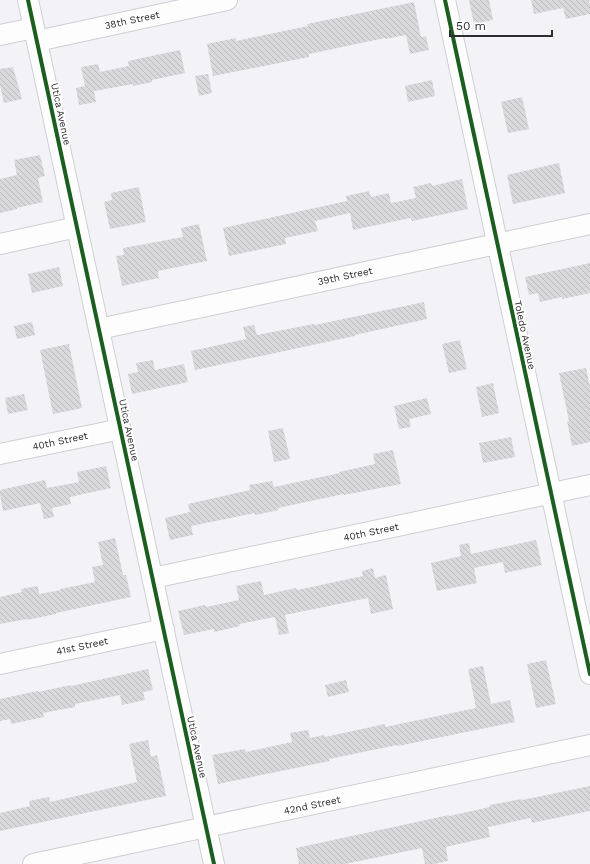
<svg xmlns="http://www.w3.org/2000/svg" width="590" height="864" font-family="'Work Sans',sans-serif">
<style>
.building{fill:url(#building-back-hatch)}
.lines{fill:none;stroke-linecap:round;stroke-linejoin:round}
.minor-casing{stroke:#cfcfd3;stroke-width:22}
.minor{stroke:#fdfdfe;stroke-width:20}
.cycleway-casing{stroke:#fff;stroke-width:6}
.cycleway{stroke:#1b5e20;stroke-width:4}
.labels{text-anchor:middle;dominant-baseline:central;stroke-width:4;stroke-linejoin:round;paint-order:stroke}
.street-label{font-size:10px;fill:#2d2d30;stroke:#fff}
</style>
<defs>
<pattern id="building-back-hatch" width="6" height="6" patternUnits="userSpaceOnUse"><rect width="6" height="6" fill="#d9d9dc"/><path d="M-1 5l2 2M0 0l6 6M5-1l2 2" fill="none" stroke="#bbbbbd"/></pattern>
</defs>
<rect width="100%" height="100%" fill="#f3f3f7"/>
<path class="building" d="M 469,0 L 489,0 L 493,20 L 474,24 Z
M 531,0 L 589,0 L 590,6 L 590,14 L 566,19 L 563,8 L 534,14 Z
M 414,2 L 421,37 L 426,36 L 429,50 L 410,54 L 406,35 L 385,39 L 385,38 L 309,54 L 309,57 L 213,76 L 207,44 L 236,38 L 236,41 L 308,26 L 307,24 Z
M 180,50 L 185,73 L 152,80 L 152,82 L 133,86 L 133,84 L 94,91 L 96,102 L 79,105 L 76,88 L 85,86 L 81,67 L 98,64 L 100,72 L 129,66 L 128,61 Z
M 13,67 L 22,99 L 4,103 L 0,85 L 0,69 Z
M 208,74 L 212,93 L 199,96 L 195,76 Z
M 432,80 L 435,96 L 408,102 L 405,86 Z
M 522,97 L 529,129 L 508,133 L 501,102 Z
M 40,155 L 45,176 L 38,178 L 43,202 L 17,208 L 17,209 L 0,213 L 0,179 L 17,175 L 14,160 Z
M 559,163 L 565,193 L 513,204 L 507,175 Z
M 462,179 L 468,209 L 412,221 L 411,218 L 353,230 L 350,213 L 315,221 L 318,231 L 285,238 L 286,244 L 229,256 L 223,228 L 347,201 L 346,196 L 369,191 L 371,197 L 389,193 L 391,203 L 416,198 L 413,187 L 431,183 L 432,186 Z
M 139,187 L 146,222 L 110,229 L 104,202 L 112,200 L 111,193 Z
M 199,224 L 207,261 L 158,271 L 159,278 L 122,286 L 116,256 L 124,255 L 123,248 L 183,237 L 181,228 Z
M 590,263 L 590,293 L 562,299 L 562,297 L 540,302 L 538,293 L 529,295 L 525,277 Z
M 59,267 L 63,286 L 32,293 L 28,274 Z
M 424,302 L 427,319 L 355,335 L 355,336 L 195,370 L 191,351 L 246,339 L 243,327 L 254,325 L 257,335 L 314,324 L 315,325 Z
M 32,322 L 35,335 L 17,339 L 14,326 Z
M 460,340 L 467,369 L 449,373 L 442,344 Z
M 69,344 L 82,408 L 53,414 L 40,350 Z
M 153,360 L 155,370 L 184,364 L 188,382 L 132,394 L 128,374 L 138,372 L 136,363 Z
M 586,368 L 590,386 L 590,442 L 572,446 L 567,421 L 569,421 L 559,373 Z
M 493,383 L 499,413 L 482,417 L 476,387 Z
M 24,394 L 28,410 L 8,414 L 5,398 Z
M 427,398 L 431,414 L 409,419 L 411,427 L 399,429 L 394,406 Z
M 283,428 L 290,459 L 274,462 L 268,431 Z
M 511,437 L 515,457 L 483,463 L 479,443 Z
M 393,450 L 401,484 L 344,495 L 344,494 L 278,508 L 279,510 L 255,515 L 255,513 L 191,526 L 193,535 L 170,540 L 165,518 L 190,512 L 188,504 L 250,490 L 249,485 L 272,481 L 274,487 L 340,473 L 339,472 L 375,464 L 373,454 Z
M 106,466 L 111,488 L 70,497 L 71,504 L 52,508 L 54,517 L 44,519 L 40,503 L 3,511 L 0,495 L 0,490 L 45,480 L 47,488 L 79,482 L 77,472 Z
M 115,538 L 123,575 L 126,575 L 131,597 L 56,613 L 56,614 L 27,620 L 27,619 L 0,624 L 0,597 L 22,592 L 21,589 L 38,586 L 39,594 L 61,590 L 60,589 L 95,582 L 92,567 L 103,565 L 98,542 Z
M 536,540 L 542,565 L 505,573 L 503,562 L 474,568 L 477,583 L 437,591 L 431,563 L 461,556 L 459,545 L 469,543 L 471,554 Z
M 373,568 L 375,578 L 386,575 L 393,609 L 371,614 L 368,598 L 285,615 L 289,633 L 279,635 L 275,617 L 239,624 L 240,626 L 214,632 L 214,629 L 184,635 L 178,611 L 205,605 L 206,607 L 239,600 L 236,586 L 261,581 L 264,595 L 296,588 L 297,590 L 363,576 L 362,571 Z
M 546,660 L 556,704 L 536,708 L 527,664 Z
M 483,666 L 491,704 L 510,700 L 515,722 L 398,746 L 397,745 L 329,759 L 330,761 L 218,784 L 212,755 L 245,749 L 246,752 L 292,742 L 290,733 L 308,730 L 310,738 L 324,735 L 325,737 L 385,724 L 385,727 L 476,708 L 468,669 Z
M 148,669 L 153,690 L 143,692 L 145,700 L 122,705 L 120,695 L 75,704 L 75,707 L 43,713 L 44,717 L 11,724 L 10,719 L 0,721 L 0,699 L 38,691 L 38,692 L 71,685 L 71,686 Z
M 346,680 L 349,692 L 328,697 L 325,685 Z
M 148,740 L 151,757 L 157,755 L 166,796 L 0,831 L 0,813 L 30,806 L 29,801 L 49,797 L 50,802 L 137,782 L 129,744 Z
M 590,786 L 590,811 L 532,823 L 531,818 L 488,827 L 490,837 L 446,847 L 448,861 L 434,864 L 425,864 L 422,848 L 345,864 L 299,864 L 296,848 L 449,815 L 449,816 L 490,807 L 490,805 L 521,799 L 522,800 Z"/>
<g class="lines">
<defs>
<path id="minor" d="M 28,0 L 214,864
M 445,0 L 590,674
M 0,35 L 34,28
M 37,41 L 227,0
M 0,244 L 77,227
M 99,329 L 590,224
M 0,454 L 121,429
M 153,578 L 590,485
M 0,664 L 164,629
M 33,864 L 590,745"/>
</defs>
<use href="#minor" class="minor-casing"/>
<use href="#minor" class="minor"/>
<defs>
<path id="cycleway" d="M 28,0 L 214,864
M 445,0 L 590,674"/>
</defs>
<use href="#cycleway" class="cycleway-casing"/>
<use href="#cycleway" class="cycleway"/>
</g>
<g class="labels">
<g class="street-label">
<text transform="translate(132 20) rotate(-12)">38th Street</text>
<text transform="translate(61 114) rotate(78)">Utica Avenue</text>
<text transform="translate(345 276) rotate(-12)">39th Street</text>
<text transform="translate(525 335) rotate(78)">Toledo Avenue</text>
<text transform="translate(129 430) rotate(78)">Utica Avenue</text>
<text transform="translate(60 441) rotate(-12)">40th Street</text>
<text transform="translate(371 532) rotate(-12)">40th Street</text>
<text transform="translate(82 646) rotate(-12)">41st Street</text>
<text transform="translate(197 747) rotate(78)">Utica Avenue</text>
<text transform="translate(312 805) rotate(-12)">42nd Street</text>
</g>
</g>
<path d="M450 30v6h102v-6" fill="none" stroke="#2d2d30" stroke-width="2"/>
<text x="456" y="30" font-size="12" fill="#2d2d30" stroke="#ffffff" stroke-width="3" paint-order="stroke">50 m</text>
</svg>
